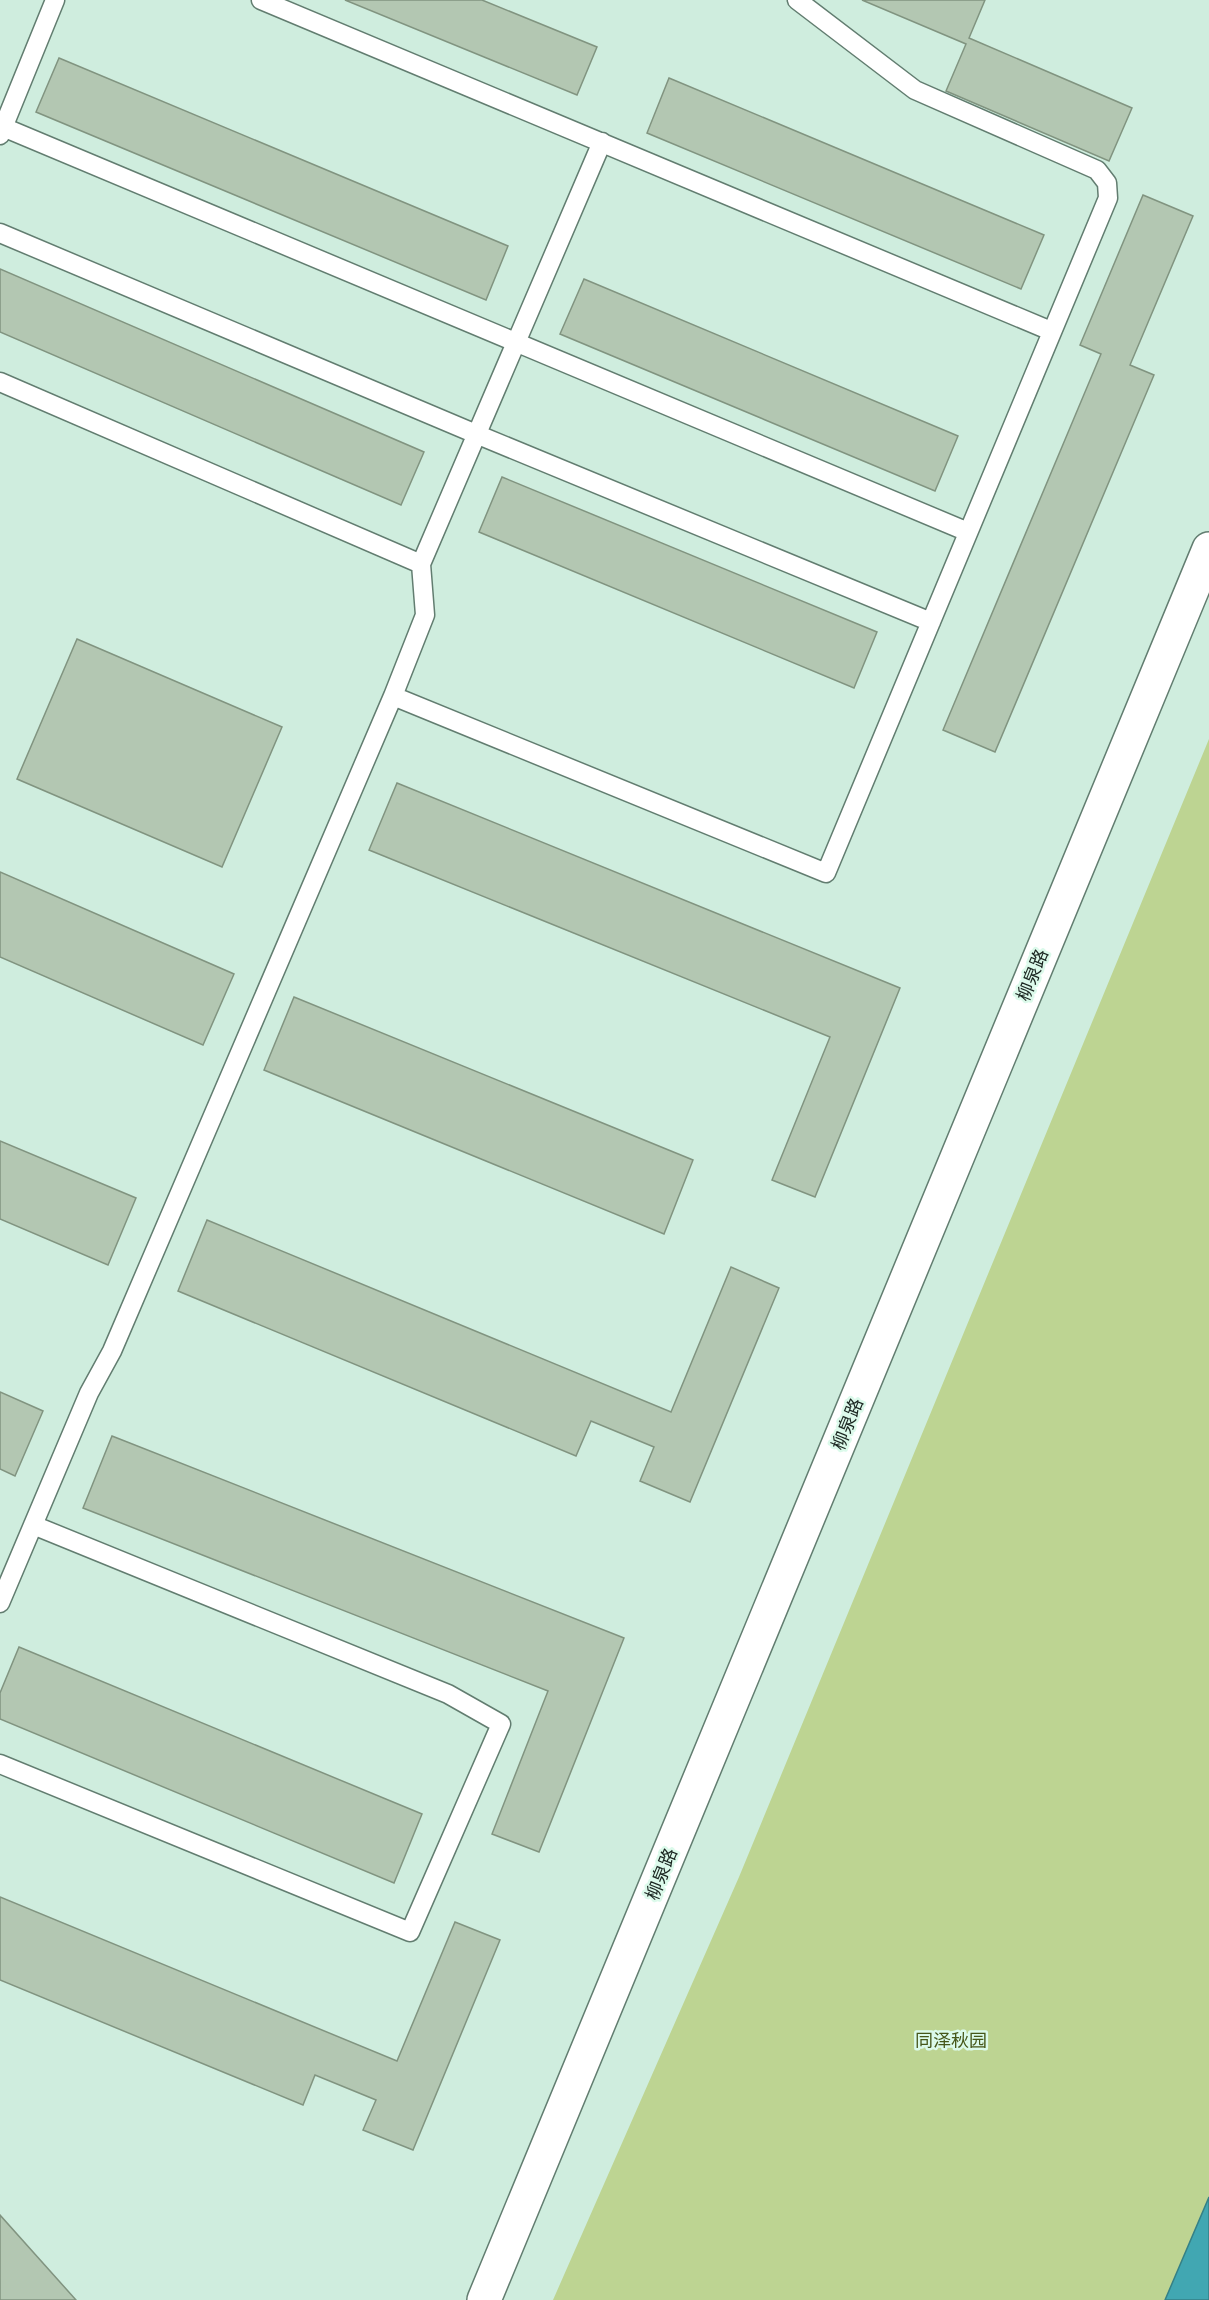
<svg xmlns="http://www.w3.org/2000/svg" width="1209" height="2300" font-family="'Titillium Web','Noto Sans SC',sans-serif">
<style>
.green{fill:#bdd492}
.water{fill:#41a7b2;stroke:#358086;stroke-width:1.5}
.building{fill:#b3c7b2;stroke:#819480;stroke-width:1.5}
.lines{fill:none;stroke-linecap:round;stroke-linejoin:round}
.lane-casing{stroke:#627d70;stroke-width:21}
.secondary-casing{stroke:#627d70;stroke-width:36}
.lane{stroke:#fff;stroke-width:18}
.secondary{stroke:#fff;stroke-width:33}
.labels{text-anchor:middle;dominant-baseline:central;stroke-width:5;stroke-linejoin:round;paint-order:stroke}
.street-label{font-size:18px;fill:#1a2520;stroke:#dcfaeb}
.park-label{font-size:18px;fill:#46571a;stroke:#dcfaeb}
</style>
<rect width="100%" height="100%" fill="#cfedde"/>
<path class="green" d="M 1209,739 L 1209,2300 L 553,2300 L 739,1877 Z"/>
<path class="water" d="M 1209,2197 L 1209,2300 L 1165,2300 Z"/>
<path class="building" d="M 345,0 L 482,0 L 597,47 L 577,95 Z
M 862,0 L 985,0 L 969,38 L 1132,108 L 1109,161 L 946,91 L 966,44 Z
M 59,58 L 508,246 L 486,300 L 36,112 Z
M 669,78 L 1044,235 L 1021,289 L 647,133 Z
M 1143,195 L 1193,216 L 1130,365 L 1154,375 L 995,752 L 943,730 L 1101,354 L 1080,345 Z
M 0,269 L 424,452 L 401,505 L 0,332 Z
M 584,279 L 958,436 L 935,491 L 560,334 Z
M 502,477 L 877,632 L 854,688 L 479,532 Z
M 77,639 L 282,727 L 222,867 L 17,779 Z
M 397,783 L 900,988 L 815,1197 L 772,1180 L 830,1037 L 369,850 Z
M 0,872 L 234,974 L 203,1045 L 0,957 Z
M 294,997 L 693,1160 L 664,1234 L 264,1070 Z
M 0,1141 L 136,1198 L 108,1265 L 0,1219 Z
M 207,1220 L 671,1412 L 731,1267 L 779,1288 L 690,1502 L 640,1481 L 654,1447 L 591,1421 L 576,1456 L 178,1291 Z
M 0,1392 L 43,1411 L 15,1476 L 0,1469 Z
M 112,1436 L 624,1638 L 539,1852 L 492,1834 L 548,1691 L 83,1508 Z
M 19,1647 L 422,1814 L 394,1883 L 0,1719 L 0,1693 Z
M 0,1897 L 397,2061 L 455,1922 L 500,1940 L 413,2150 L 363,2130 L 376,2100 L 315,2075 L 303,2105 L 0,1980 Z
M 0,2215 L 76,2300 L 0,2300 Z"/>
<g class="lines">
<defs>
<path id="lane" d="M 261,0 L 1051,331
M 3,127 L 968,532
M 0,135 L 55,0
M 0,233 L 476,434 L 931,622
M 0,382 L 421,564
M 393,696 L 826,873 L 1108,198 L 1107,183 L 1097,170 L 915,90 L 797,0
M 0,1603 L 89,1393 L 112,1351 L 393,696 L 425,615 L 421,564 L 602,142
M 0,1764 L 410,1932 L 501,1724 L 448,1694 L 33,1525"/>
<path id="secondary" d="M 484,2300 L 1209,549"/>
</defs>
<use href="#lane" class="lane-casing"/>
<use href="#secondary" class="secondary-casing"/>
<use href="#lane" class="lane"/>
<use href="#secondary" class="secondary"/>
</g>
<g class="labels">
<g class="street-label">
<text transform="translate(1032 975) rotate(-68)">柳泉路</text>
<text transform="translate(847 1424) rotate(-68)">柳泉路</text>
<text transform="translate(661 1874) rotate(-68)">柳泉路</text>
</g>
<g class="park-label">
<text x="951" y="2040">同泽秋园</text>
</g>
</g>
</svg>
